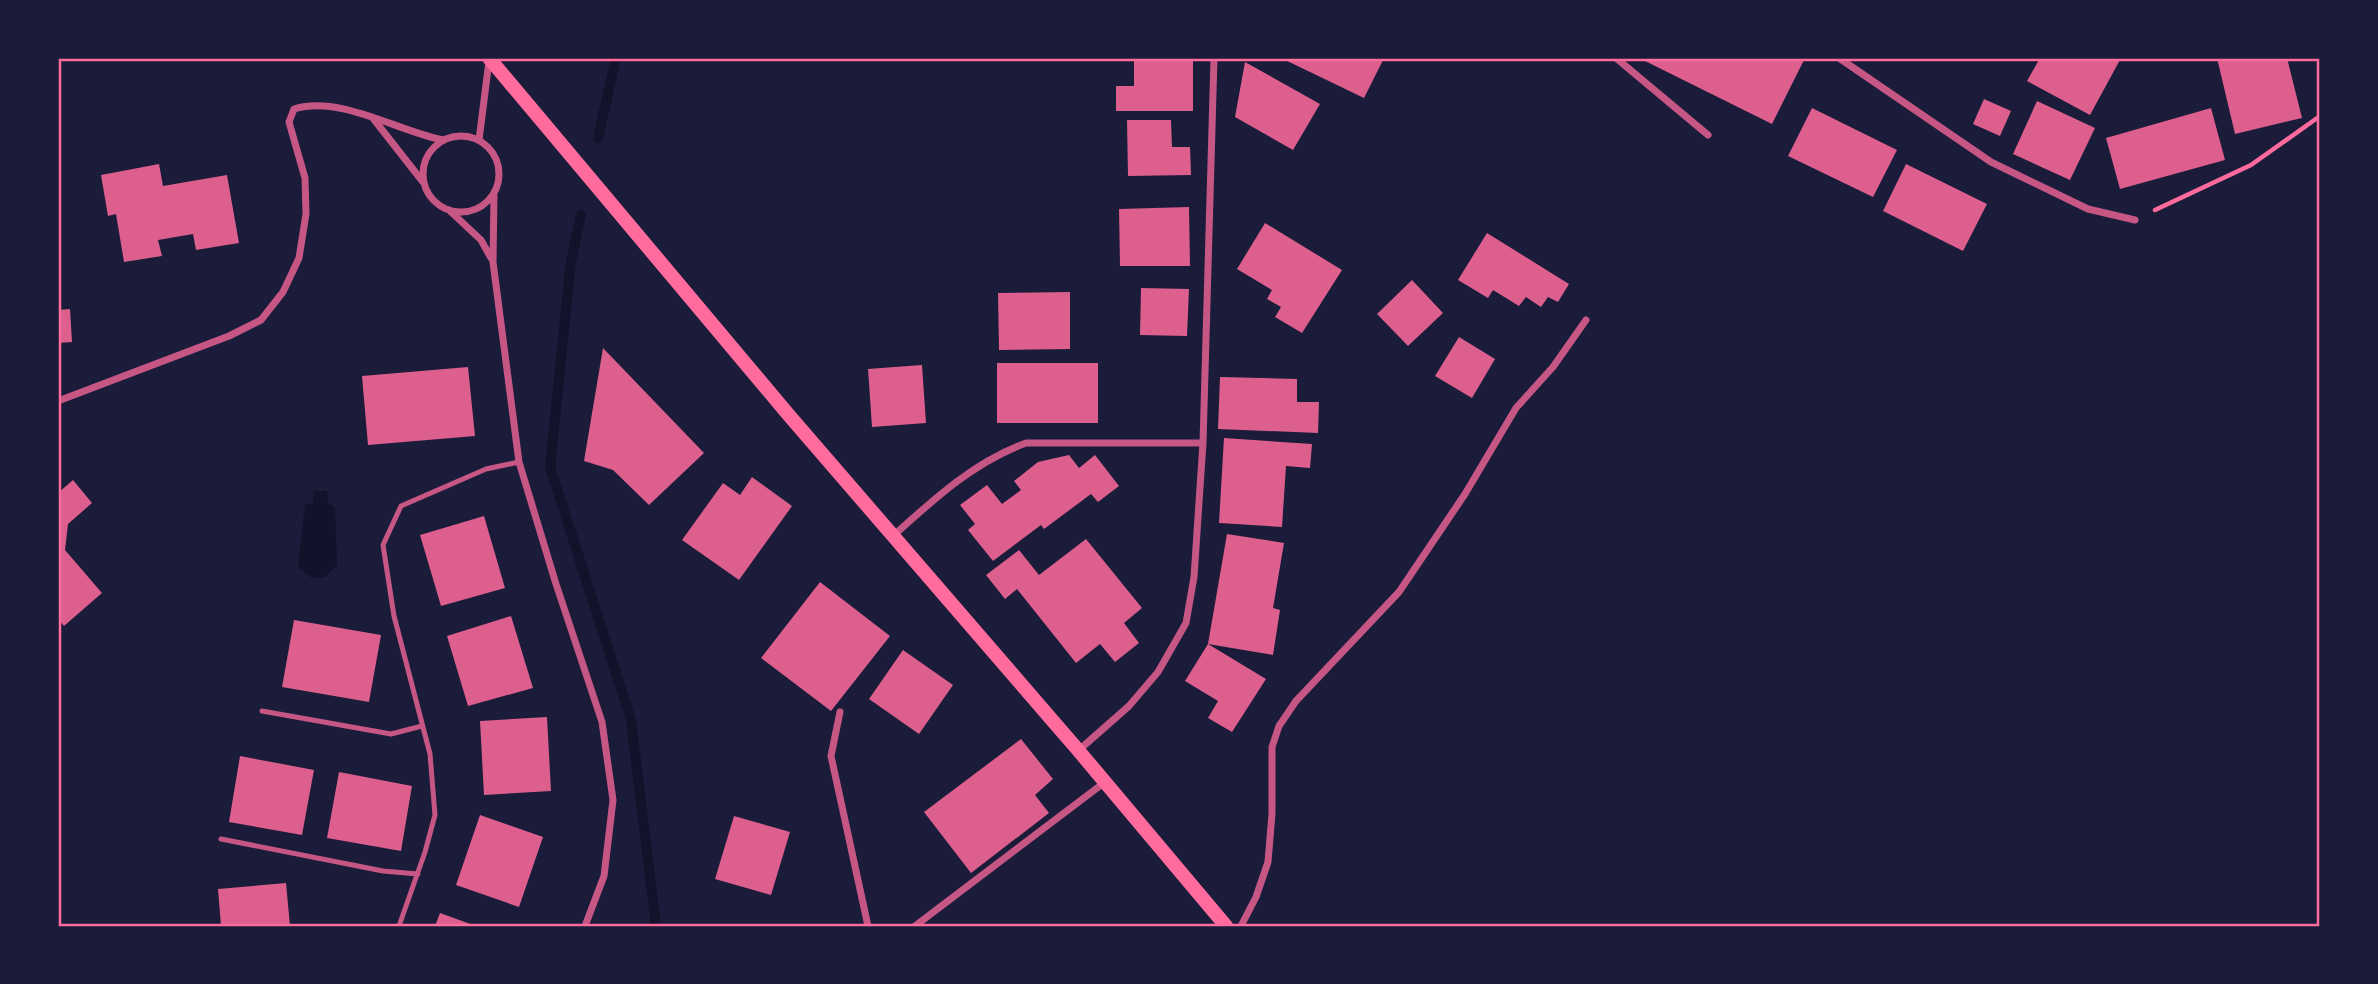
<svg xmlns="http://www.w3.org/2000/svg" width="2378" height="984" font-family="'Asap Condensed',sans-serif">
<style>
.water{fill:#12122b}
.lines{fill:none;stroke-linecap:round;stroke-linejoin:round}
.stream{stroke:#12122b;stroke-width:10}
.building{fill:#dd5f8e}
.path{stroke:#ff6b9d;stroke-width:4.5}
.service{stroke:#c65784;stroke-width:5}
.minor{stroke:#c65784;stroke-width:7}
.secondary{stroke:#ff6b9d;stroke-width:14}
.neatline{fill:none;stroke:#ff6b9d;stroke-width:2.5}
</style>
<rect width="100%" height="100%" fill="#1b1b3a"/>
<path class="water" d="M 314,491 L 327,491 L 328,503 L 335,507 L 337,565 L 325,577 L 312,578 L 298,567 L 305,505 L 313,503 Z"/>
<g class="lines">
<path class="stream" d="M 598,138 L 616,58
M 581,215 L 571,261 L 550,467 L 631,720 L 656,926"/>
</g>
<path class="building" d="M 1134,58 L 1193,58 L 1193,111 L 1116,111 L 1116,86 L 1134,86 Z
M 1281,58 L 1384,58 L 1364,98 Z
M 1639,58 L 1800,58 L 1804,60 L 1772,124 Z
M 2040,58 L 2121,58 L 2090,115 L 2027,81 Z
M 2217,58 L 2287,58 L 2302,118 L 2235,134 Z
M 1245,62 L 1320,104 L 1293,150 L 1235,117 Z
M 1984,99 L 2011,111 L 2000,136 L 1973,124 Z
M 2037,101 L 2095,128 L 2070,180 L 2013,154 Z
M 1812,108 L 1897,150 L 1873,197 L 1788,156 Z
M 2211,108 L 2225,160 L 2120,189 L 2106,138 Z
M 1127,120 L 1171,120 L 1172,147 L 1190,147 L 1191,175 L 1128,176 Z
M 159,164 L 163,186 L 227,175 L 239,243 L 196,250 L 193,234 L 158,240 L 162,256 L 124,262 L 116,214 L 108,216 L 101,175 Z
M 1906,164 L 1987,204 L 1963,251 L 1883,211 Z
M 1189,207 L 1190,266 L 1120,266 L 1119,209 Z
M 1265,223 L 1342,270 L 1302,333 L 1275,317 L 1281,307 L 1267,299 L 1272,290 L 1237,269 Z
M 1487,233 L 1569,284 L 1558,302 L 1548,297 L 1541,307 L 1526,297 L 1519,306 L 1493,290 L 1488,298 L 1458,280 Z
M 1412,280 L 1443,313 L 1408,346 L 1377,314 Z
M 1141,288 L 1189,289 L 1187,336 L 1140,335 Z
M 1070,292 L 1070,349 L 999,350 L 998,293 Z
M 70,309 L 72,342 L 58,343 L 58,310 Z
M 1459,337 L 1495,359 L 1472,398 L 1435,376 Z
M 603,348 L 704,453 L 649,505 L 613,470 L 584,461 Z
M 997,363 L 1098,363 L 1098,423 L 997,423 Z
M 922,365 L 926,423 L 872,427 L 868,369 Z
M 468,367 L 475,436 L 368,445 L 362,376 Z
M 1220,377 L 1297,379 L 1297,402 L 1319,402 L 1318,433 L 1218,429 Z
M 1224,438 L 1312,444 L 1310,468 L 1286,466 L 1282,527 L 1219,523 Z
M 1069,455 L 1079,468 L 1095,455 L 1119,486 L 1098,502 L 1091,494 L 1044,529 L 1041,525 L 993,561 L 968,530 L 975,524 L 960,505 L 987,485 L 1002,504 L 1021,490 L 1014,481 L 1038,462 Z
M 752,477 L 792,506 L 739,580 L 682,540 L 723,483 L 740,495 Z
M 73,480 L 92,503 L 68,524 L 65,550 L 102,593 L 64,626 L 58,619 L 58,493 Z
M 484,516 L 505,588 L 441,606 L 420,535 Z
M 1227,534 L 1284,543 L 1273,608 L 1280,610 L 1273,655 L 1208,644 L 1266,679 L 1232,732 L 1208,718 L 1218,701 L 1185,681 L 1208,644 Z
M 1086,539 L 1142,608 L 1124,623 L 1139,643 L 1115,662 L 1100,644 L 1076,663 L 1017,589 L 1005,599 L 986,575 L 1019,550 L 1039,575 Z
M 820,582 L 890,636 L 831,711 L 761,658 Z
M 511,616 L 533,688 L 468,706 L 447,636 Z
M 294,620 L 381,635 L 369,702 L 282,687 Z
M 903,650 L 953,685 L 919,734 L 869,699 Z
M 547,717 L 551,791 L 484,795 L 480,721 Z
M 1021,739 L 1053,779 L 1035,795 L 1049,813 L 971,873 L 924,812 Z
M 240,756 L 314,770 L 302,835 L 229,822 Z
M 339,772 L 412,786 L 401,851 L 327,838 Z
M 480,815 L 543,837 L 519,907 L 456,885 Z
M 734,816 L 790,832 L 771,895 L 715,879 Z
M 286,883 L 290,926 L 221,926 L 218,889 Z
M 440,913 L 476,926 L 435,926 Z"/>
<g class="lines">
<path class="path" d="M 2155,210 L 2251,165 L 2320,116"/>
<path class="service" d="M 262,711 L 391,734 L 422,726
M 221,839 L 383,871 L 418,874
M 399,926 L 425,852 L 435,815 L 430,754 L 394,616 L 383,545 L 401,506 L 486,469 L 519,462"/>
<path class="minor" d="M 1616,58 L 1708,135
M 1839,58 L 1991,162 L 2088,209 L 2135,220
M 372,117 L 423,182
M423 174a38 38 0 1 1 76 0a38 38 0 1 1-76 0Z
M 479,140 L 489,61
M 494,195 L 493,262 L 519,462 L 556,584 L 602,722 L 613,800 L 604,876 L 585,926
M 449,210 L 481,240 L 491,258
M 58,401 L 229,336 L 261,320 L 283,292 L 299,258 L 306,214 L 305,178 L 289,122 L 294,109 C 341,95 397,131 443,140
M 893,536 C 934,499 974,462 1026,443 L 1203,443
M 840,712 L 831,756 L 868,926
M 1079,750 L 1129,706 L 1158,672 L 1186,623 L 1194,577 L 1203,443 L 1214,58
M 915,926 L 1105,782
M 1241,926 L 1256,897 L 1268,862 L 1272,814 L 1272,747 L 1279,726 L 1296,701 L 1399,592 L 1465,494 L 1516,408 L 1553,367 L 1586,320"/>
<path class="secondary" d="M 489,58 L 787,413 L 1078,750 L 1226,926"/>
</g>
<rect width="2378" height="984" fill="none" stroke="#1b1b3a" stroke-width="119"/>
<rect x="60" y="60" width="2258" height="865" class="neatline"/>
</svg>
